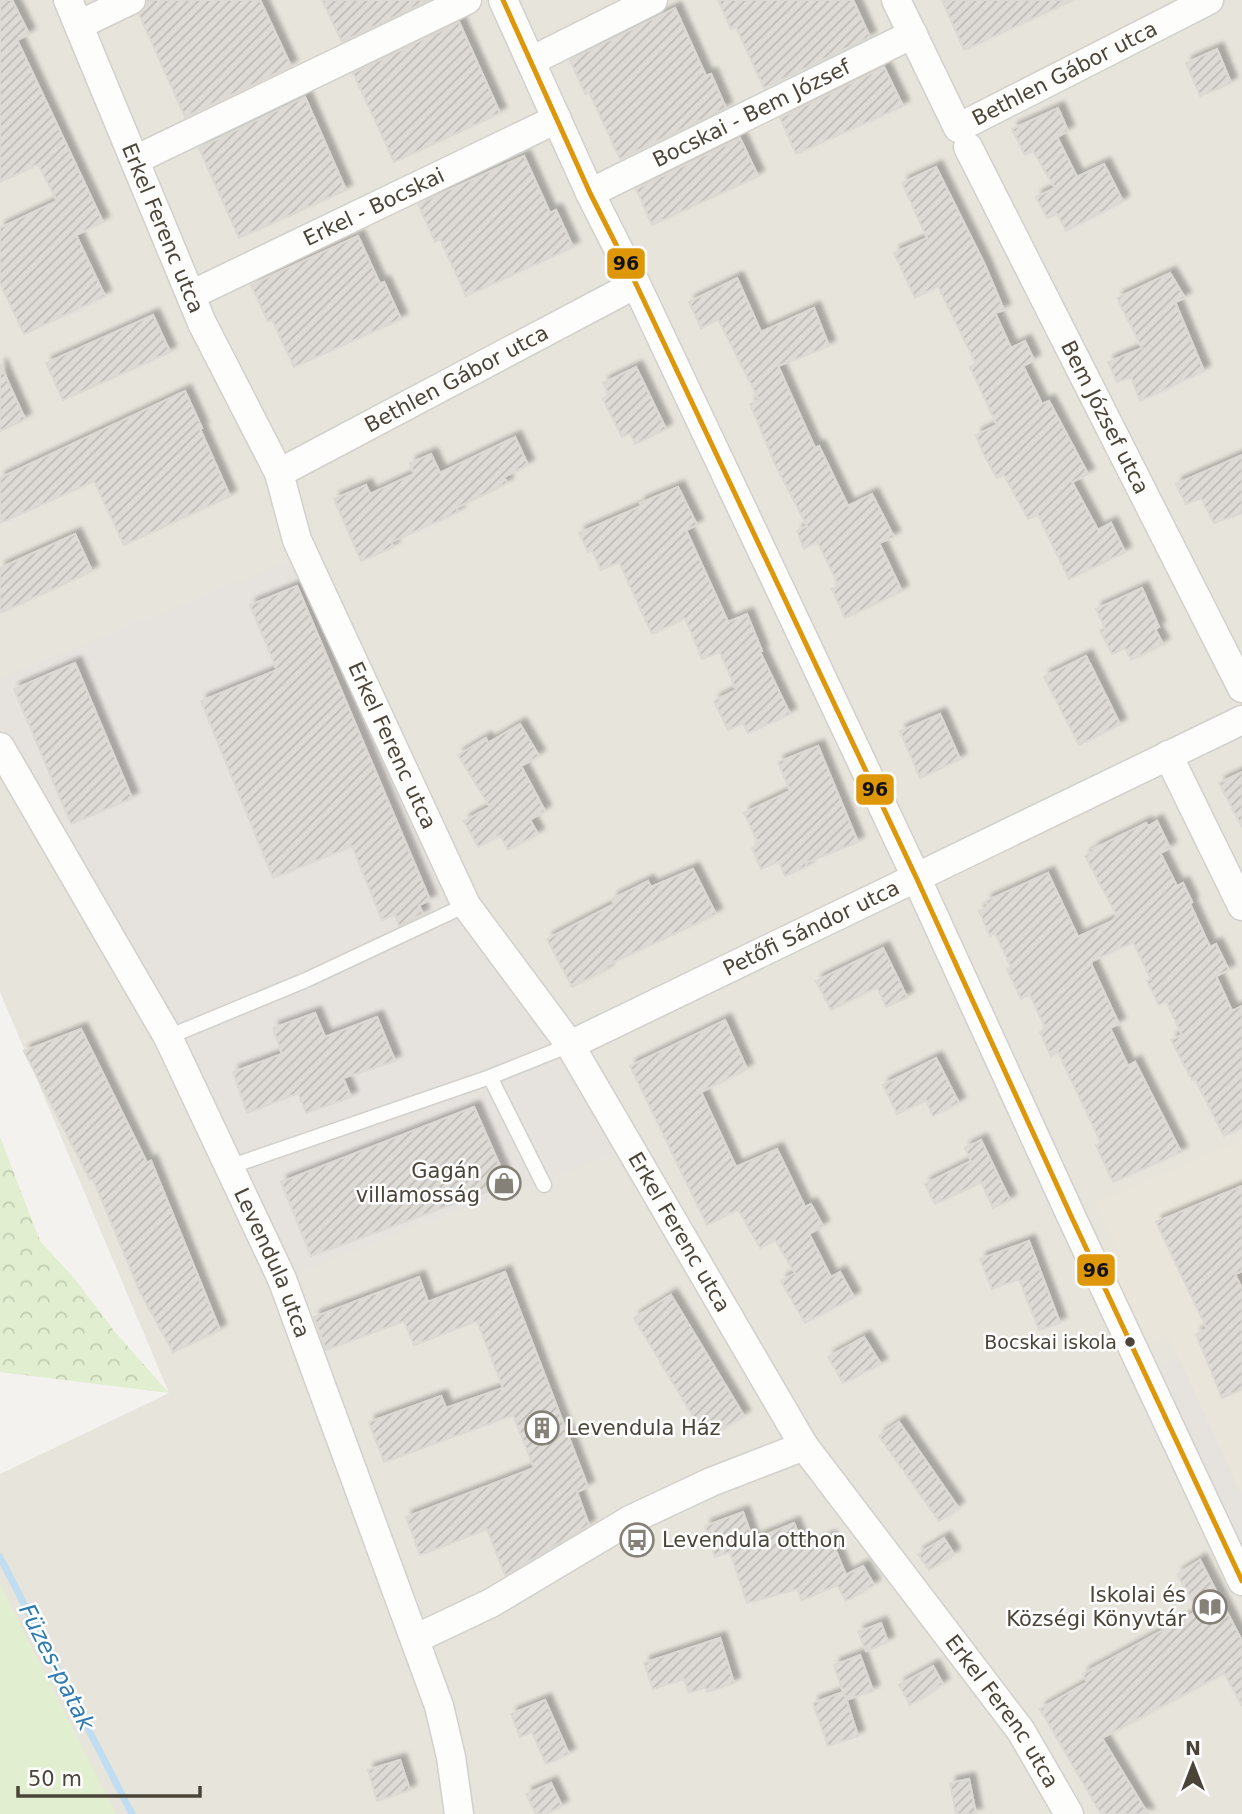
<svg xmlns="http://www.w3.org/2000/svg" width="1242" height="1814" font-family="'DejaVu Sans',sans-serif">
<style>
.residential{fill:#e7e4dc}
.industrial{fill:#e6e2de}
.education{fill:#eae5da}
.forest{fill:url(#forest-crowns)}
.park{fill:#e1eecf}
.parking{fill:#e6e3df}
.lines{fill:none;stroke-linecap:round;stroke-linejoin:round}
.stream{stroke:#c0ddf1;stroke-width:7}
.building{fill:url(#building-hatch);stroke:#dcd9d4;stroke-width:2;filter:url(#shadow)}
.lane-casing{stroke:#d2d0cb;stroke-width:17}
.street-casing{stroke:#d2d0cb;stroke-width:31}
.lane{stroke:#fdfdfc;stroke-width:14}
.street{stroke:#fdfdfc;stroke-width:28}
.bus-1-casing{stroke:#fff;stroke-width:10}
.bus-1{stroke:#dd9709;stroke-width:5}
.bus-dot{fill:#4b4439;stroke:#fff;stroke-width:2.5}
.labels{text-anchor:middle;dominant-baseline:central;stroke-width:5;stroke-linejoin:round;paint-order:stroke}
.bus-label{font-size:19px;fill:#4b4439;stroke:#fff;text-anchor:end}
.street-label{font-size:21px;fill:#4b4439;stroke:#fff}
.poi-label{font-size:21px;fill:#4b4439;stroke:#fff;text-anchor:end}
.water-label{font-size:23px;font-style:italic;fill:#2e7ab2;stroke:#fff}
.line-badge{stroke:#fff;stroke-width:2.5}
.pale-badge-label{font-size:19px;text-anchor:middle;font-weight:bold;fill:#111}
</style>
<defs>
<pattern id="forest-crowns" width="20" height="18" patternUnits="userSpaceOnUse" patternTransform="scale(1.75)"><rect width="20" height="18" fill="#e1eecf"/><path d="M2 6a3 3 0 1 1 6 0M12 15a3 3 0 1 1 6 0" fill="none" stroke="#c3cdb2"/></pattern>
<pattern id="building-hatch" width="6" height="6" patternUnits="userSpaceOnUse" patternTransform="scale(1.75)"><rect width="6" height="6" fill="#dedbd6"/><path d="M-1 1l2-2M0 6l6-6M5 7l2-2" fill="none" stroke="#c0bdb8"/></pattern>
<filter id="shadow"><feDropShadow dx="6" dy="-6" stdDeviation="2" flood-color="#0004"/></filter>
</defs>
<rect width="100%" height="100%" fill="#f4f2ee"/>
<path class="residential" d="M 0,0 L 1242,0 L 1242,1814 L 0,1814 L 0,1474 L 169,1393 L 0,992 Z"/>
<path class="industrial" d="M 294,559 L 440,880 L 629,1149 L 430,1221 L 282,1279 L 0,743 L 0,678 Z"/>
<path class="education" d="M 1242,1140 L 1242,1496 L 1167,1335 L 1143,1345 L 1101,1253 L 1116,1245 L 1095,1203 Z"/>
<path class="forest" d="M 0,1137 L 40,1241 L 74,1278 L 115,1332 L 169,1393 L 0,1372 Z"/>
<path class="park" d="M 0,1584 L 116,1814 L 0,1814 Z"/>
<path class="parking" d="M 1178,1357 L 1242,1496 L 1242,1581 L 1145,1372 Z"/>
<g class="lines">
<path class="stream" d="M 0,1557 L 132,1814"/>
</g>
<path class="building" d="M 0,0 L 12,0 L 29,34 L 17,40 L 103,222 L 76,235 L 105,296 L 24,334 L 0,283 L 0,228 L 57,201 L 38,164 L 0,182 Z
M 154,0 L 260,0 L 291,66 L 185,117 L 139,14 L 147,3 Z
M 322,0 L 429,0 L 342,42 Z
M 718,0 L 853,0 L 870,37 L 764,88 L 736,27 L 731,29 Z
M 942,0 L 1073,0 L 964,50 Z
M 675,8 L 706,76 L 711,74 L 726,108 L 620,159 L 589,92 L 585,94 L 570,60 Z
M 459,22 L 500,113 L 394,162 L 353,73 Z
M 1217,49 L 1231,83 L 1200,96 L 1186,63 Z
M 884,67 L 903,106 L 796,154 L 780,118 Z
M 305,97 L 346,190 L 239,238 L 199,148 Z
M 1058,108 L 1068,131 L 1057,137 L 1077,177 L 1104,164 L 1123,201 L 1066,231 L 1057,214 L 1047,218 L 1036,197 L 1055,188 L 1033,151 L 1025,155 L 1012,129 Z
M 740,138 L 758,176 L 652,225 L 636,189 Z
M 524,156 L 550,213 L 556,210 L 573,247 L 466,296 L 440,239 L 435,242 L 418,204 Z
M 936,167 L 984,263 L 1004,310 L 995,313 L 1011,348 L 1025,341 L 1034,360 L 1023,366 L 1042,404 L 1049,401 L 1088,474 L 1072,482 L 1098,530 L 1111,523 L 1125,552 L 1069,579 L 1038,515 L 1028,519 L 1004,475 L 997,478 L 983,453 L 976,435 L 997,425 L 970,367 L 976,364 L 938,286 L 915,298 L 894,253 L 927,238 L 902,183 Z
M 358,236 L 380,284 L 384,282 L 401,319 L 294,367 L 272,320 L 268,321 L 251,285 Z
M 1170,273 L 1185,298 L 1175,302 L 1204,371 L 1140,401 L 1131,377 L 1117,382 L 1108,362 L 1142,348 L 1117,298 Z
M 737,278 L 761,332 L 814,308 L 829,346 L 778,366 L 815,448 L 819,446 L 848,506 L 872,494 L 894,537 L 879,543 L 902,591 L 845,618 L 832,589 L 839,586 L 817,541 L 804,549 L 797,531 L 807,526 L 775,464 L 750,404 L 759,400 L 718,319 L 701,328 L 689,302 Z
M 153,315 L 170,352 L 63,400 L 46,363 Z
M 0,364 L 25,419 L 0,431 Z
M 636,367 L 666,429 L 635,444 L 630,433 L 622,437 L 603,399 L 609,395 L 603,383 Z
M 185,391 L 202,428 L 200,429 L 230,496 L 124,545 L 94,481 L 0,523 L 0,478 Z
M 515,437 L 528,465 L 504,477 L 507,483 L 456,508 L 458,512 L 391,542 L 393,547 L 361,561 L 334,499 L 366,485 L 370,494 L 414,474 L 410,463 L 431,454 L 440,473 Z
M 1242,455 L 1242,513 L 1214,523 L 1201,498 L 1186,504 L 1176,484 Z
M 678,487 L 697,525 L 686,530 L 728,622 L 747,614 L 762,651 L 760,652 L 790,714 L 748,733 L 743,723 L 728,730 L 714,701 L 736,690 L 720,652 L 702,659 L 685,618 L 652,634 L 619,562 L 601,570 L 592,550 L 588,552 L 579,533 L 641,506 L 640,503 Z
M 75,534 L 92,571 L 0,613 L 0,568 Z
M 297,586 L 430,900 L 419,905 L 423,914 L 399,926 L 395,914 L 382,920 L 352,846 L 273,878 L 201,701 L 277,670 L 250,605 Z
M 1142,588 L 1159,627 L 1155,629 L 1163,644 L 1131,660 L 1125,648 L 1112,654 L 1100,630 L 1105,628 L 1096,609 Z
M 1086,656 L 1120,724 L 1079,745 L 1044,677 Z
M 75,663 L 132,798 L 71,824 L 14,689 Z
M 940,714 L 960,759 L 920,778 L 900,731 Z
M 520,724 L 539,756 L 521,766 L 545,811 L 530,820 L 538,834 L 508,850 L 500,835 L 478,847 L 464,821 L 490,807 L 458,755 L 486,738 L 488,743 Z
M 818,746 L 858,842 L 805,863 L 807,866 L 785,876 L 779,861 L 761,869 L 752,848 L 759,844 L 744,813 L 790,791 L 778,762 Z
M 1242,772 L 1242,827 L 1219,783 Z
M 1157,821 L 1170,848 L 1160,853 L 1177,886 L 1183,883 L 1192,902 L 1190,904 L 1210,947 L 1216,944 L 1229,970 L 1216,976 L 1232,1011 L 1242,1006 L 1242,1127 L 1224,1136 L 1195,1079 L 1192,1080 L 1171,1040 L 1182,1035 L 1166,1001 L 1159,1005 L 1147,981 L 1151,979 L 1133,942 L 1092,961 L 1091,964 L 1119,1024 L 1110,1028 L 1128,1066 L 1135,1062 L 1181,1152 L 1113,1182 L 1096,1145 L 1101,1143 L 1058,1052 L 1051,1056 L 1040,1032 L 1046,1029 L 1030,995 L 1021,999 L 1007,969 L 1011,967 L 995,933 L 990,936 L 979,911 L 988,907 L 986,901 L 1048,873 L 1078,937 L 1112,921 L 1117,916 L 1085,856 L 1094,851 L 1093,849 L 1146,823 L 1148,826 Z
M 693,869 L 716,914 L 605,966 L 607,969 L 572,987 L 547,939 L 614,904 L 612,899 L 648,881 L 651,887 Z
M 883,948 L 907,997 L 886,1007 L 877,987 L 831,1010 L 816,981 Z
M 315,1013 L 325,1037 L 377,1017 L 395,1061 L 343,1078 L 351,1097 L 306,1113 L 298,1093 L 247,1113 L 233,1072 L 282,1054 L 273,1028 Z
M 725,1020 L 747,1069 L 701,1092 L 736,1167 L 777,1149 L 805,1207 L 811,1204 L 823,1226 L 809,1234 L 831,1277 L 840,1272 L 854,1297 L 805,1323 L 781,1281 L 795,1273 L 775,1240 L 760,1248 L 738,1209 L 707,1225 L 630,1066 Z
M 81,1029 L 147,1163 L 151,1161 L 220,1330 L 173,1352 L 140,1292 L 93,1179 L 90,1180 L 24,1051 Z
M 936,1058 L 959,1103 L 933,1116 L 926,1100 L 897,1114 L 883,1085 Z
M 474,1107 L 508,1184 L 311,1256 L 281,1182 Z
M 981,1140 L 1010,1200 L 993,1208 L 981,1182 L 935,1204 L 925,1184 L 971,1161 L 965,1148 Z
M 1242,1186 L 1242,1271 L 1235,1274 L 1242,1289 L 1242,1389 L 1222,1398 L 1196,1334 L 1207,1329 L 1156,1222 Z
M 1029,1241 L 1060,1323 L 1039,1330 L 1019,1279 L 992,1289 L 980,1259 Z
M 505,1272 L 588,1487 L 577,1492 L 589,1525 L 505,1575 L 487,1529 L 420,1555 L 406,1517 L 534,1468 L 513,1415 L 384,1462 L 369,1422 L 441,1396 L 446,1408 L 503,1388 L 477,1321 L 414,1345 L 404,1321 L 326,1350 L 314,1317 L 419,1277 L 428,1302 Z
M 671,1295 L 744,1416 L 706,1438 L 634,1318 Z
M 864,1337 L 881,1364 L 843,1383 L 828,1357 Z
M 899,1422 L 958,1507 L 939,1521 L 879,1436 Z
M 743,1512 L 753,1540 L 794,1523 L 804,1548 L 830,1537 L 846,1575 L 863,1566 L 874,1585 L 846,1601 L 837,1585 L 802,1600 L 797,1589 L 747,1603 L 730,1552 L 715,1557 L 705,1526 Z
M 944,1538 L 954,1554 L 929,1570 L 918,1554 Z
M 1200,1560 L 1242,1641 L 1242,1706 L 1224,1673 L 1102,1738 L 1148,1814 L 1101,1814 L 1040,1709 L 1087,1682 L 1083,1674 L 1198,1611 L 1177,1574 Z
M 881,1623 L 888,1642 L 866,1651 L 858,1632 Z
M 720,1638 L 734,1683 L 707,1692 L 705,1687 L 689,1693 L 684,1679 L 653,1689 L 644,1663 Z
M 860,1655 L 873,1691 L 846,1700 L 845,1695 L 858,1736 L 828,1746 L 813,1703 L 843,1692 L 834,1665 Z
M 933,1666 L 943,1684 L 910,1705 L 899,1685 Z
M 545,1700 L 569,1754 L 546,1764 L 532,1732 L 520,1737 L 511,1714 Z
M 400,1760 L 410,1790 L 377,1801 L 368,1770 Z
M 969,1779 L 976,1814 L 956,1814 L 950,1783 Z
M 551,1783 L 562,1806 L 546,1814 L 536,1814 L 526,1794 Z"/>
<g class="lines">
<defs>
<path id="lane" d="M 168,1037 L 306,980 L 466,905
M 490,1077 L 544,1185
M 229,1167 L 490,1077 L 570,1045"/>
<g id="street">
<path id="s1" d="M 68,0 L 202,323 L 279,473 L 297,540 L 466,905 L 570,1045 L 804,1446 L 1021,1731 L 1069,1814"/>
<path d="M 503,0 L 590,193 L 636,284 L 916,877 L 1072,1218 L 1242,1581"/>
<path id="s2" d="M 896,0 L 958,128 L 1209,0"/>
<path d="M 79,25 L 131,0"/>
<path d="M 531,61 L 653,0"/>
<path id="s3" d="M 968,147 L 1242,688"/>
<path d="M 135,160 L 467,0"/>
<path id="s4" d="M 590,193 L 913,34"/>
<path id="s5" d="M 191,295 L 557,119"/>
<path id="s6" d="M 279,473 L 636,284"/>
<path id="s7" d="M 0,747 L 168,1037 L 282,1279 L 439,1706 L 451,1757 L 459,1814"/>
<path d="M 1168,755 L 1242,906"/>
<path id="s8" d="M 570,1045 L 1242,720"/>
<path d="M 415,1639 L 491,1603 L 630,1520 L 711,1482 L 804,1446"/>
</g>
</defs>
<use href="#lane" class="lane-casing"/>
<use href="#street" class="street-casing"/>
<use href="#lane" class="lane"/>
<use href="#street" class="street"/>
<defs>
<path id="bus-1" d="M 503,0 L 590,193 L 636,284 L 916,877 L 1072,1218 L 1242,1581"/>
</defs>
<use href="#bus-1" class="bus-1-casing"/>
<use href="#bus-1" class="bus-1"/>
</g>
<defs>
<symbol id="shop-ring" viewBox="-11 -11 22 22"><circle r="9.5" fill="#fff" stroke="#868178" stroke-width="1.5"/><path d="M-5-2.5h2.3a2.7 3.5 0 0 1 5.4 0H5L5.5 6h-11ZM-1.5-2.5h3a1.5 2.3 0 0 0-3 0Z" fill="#868178"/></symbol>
<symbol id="building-ring" viewBox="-11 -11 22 22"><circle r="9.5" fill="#fff" stroke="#868178" stroke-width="1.5"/><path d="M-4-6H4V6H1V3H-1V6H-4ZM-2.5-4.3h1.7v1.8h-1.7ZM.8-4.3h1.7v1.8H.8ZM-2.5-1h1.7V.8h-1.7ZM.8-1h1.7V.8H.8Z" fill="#868178"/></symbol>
<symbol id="bus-ring" viewBox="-11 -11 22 22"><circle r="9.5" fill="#fff" stroke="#868178" stroke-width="1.5"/><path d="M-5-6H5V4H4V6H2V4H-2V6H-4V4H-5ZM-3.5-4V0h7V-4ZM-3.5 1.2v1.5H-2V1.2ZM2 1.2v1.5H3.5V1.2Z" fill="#868178"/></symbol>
<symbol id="library-ring" viewBox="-11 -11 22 22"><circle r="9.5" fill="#fff" stroke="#868178" stroke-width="1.5"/><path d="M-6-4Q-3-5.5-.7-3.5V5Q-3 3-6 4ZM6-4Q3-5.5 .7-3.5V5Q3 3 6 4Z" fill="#868178"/></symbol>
</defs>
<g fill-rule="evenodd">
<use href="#shop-ring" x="485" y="1164" width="38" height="38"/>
<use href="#building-ring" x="523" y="1409" width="38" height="38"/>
<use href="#bus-ring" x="618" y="1521" width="38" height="38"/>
<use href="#library-ring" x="1191" y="1588" width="38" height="38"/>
</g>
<circle class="bus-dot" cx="1130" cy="1342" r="6"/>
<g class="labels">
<g class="bus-label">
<text x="1117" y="1342">Bocskai iskola</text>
</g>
<g class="street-label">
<text stroke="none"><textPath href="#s2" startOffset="262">Bethlen Gábor utca</textPath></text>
<text stroke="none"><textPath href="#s4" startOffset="180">Bocskai - Bem József</textPath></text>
<text stroke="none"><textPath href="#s5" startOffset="203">Erkel - Bocskai</textPath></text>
<text stroke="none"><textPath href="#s1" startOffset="247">Erkel Ferenc utca</textPath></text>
<text stroke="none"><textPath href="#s6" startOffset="201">Bethlen Gábor utca</textPath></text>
<text stroke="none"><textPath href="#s3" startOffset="303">Bem József utca</textPath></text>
<text stroke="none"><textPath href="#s1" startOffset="814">Erkel Ferenc utca</textPath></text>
<text stroke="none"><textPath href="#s8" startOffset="268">Petőfi Sándor utca</textPath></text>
<text stroke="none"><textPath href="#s1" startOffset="1381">Erkel Ferenc utca</textPath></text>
<text stroke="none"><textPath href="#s7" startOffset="584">Levendula utca</textPath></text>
<text stroke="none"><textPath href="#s1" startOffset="1960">Erkel Ferenc utca</textPath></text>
</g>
<g class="poi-label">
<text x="480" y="1171">Gagán<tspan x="480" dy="24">villamosság</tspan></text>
<text x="566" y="1428" text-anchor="start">Levendula Ház</text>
<text x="662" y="1540" text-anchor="start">Levendula otthon</text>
<text x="1186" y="1595">Iskolai és<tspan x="1186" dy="24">Községi Könyvtár</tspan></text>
</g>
<g class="water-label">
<text transform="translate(57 1667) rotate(63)">Füzes-patak</text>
</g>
</g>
<g class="line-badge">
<rect x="606" y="247" width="40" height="33" rx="7" fill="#dd9709"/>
<rect x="855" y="773" width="40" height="33" rx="7" fill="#dd9709"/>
<rect x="1076" y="1253" width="40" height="34" rx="7" fill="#dd9709"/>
</g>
<g class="pale-badge-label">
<text x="626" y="270">96</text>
<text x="875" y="796">96</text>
<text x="1096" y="1277">96</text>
</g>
<g transform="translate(1193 1765)" stroke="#ffffff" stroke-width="5" paint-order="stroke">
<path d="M0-5L12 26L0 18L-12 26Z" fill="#4b4439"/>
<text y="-10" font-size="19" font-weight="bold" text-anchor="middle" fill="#4b4439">N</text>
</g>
<path d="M18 1786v10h182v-10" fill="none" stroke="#4b4439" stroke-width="3.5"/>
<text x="28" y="1786" font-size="21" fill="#4b4439" stroke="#ffffff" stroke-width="5" paint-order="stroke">50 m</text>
</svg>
